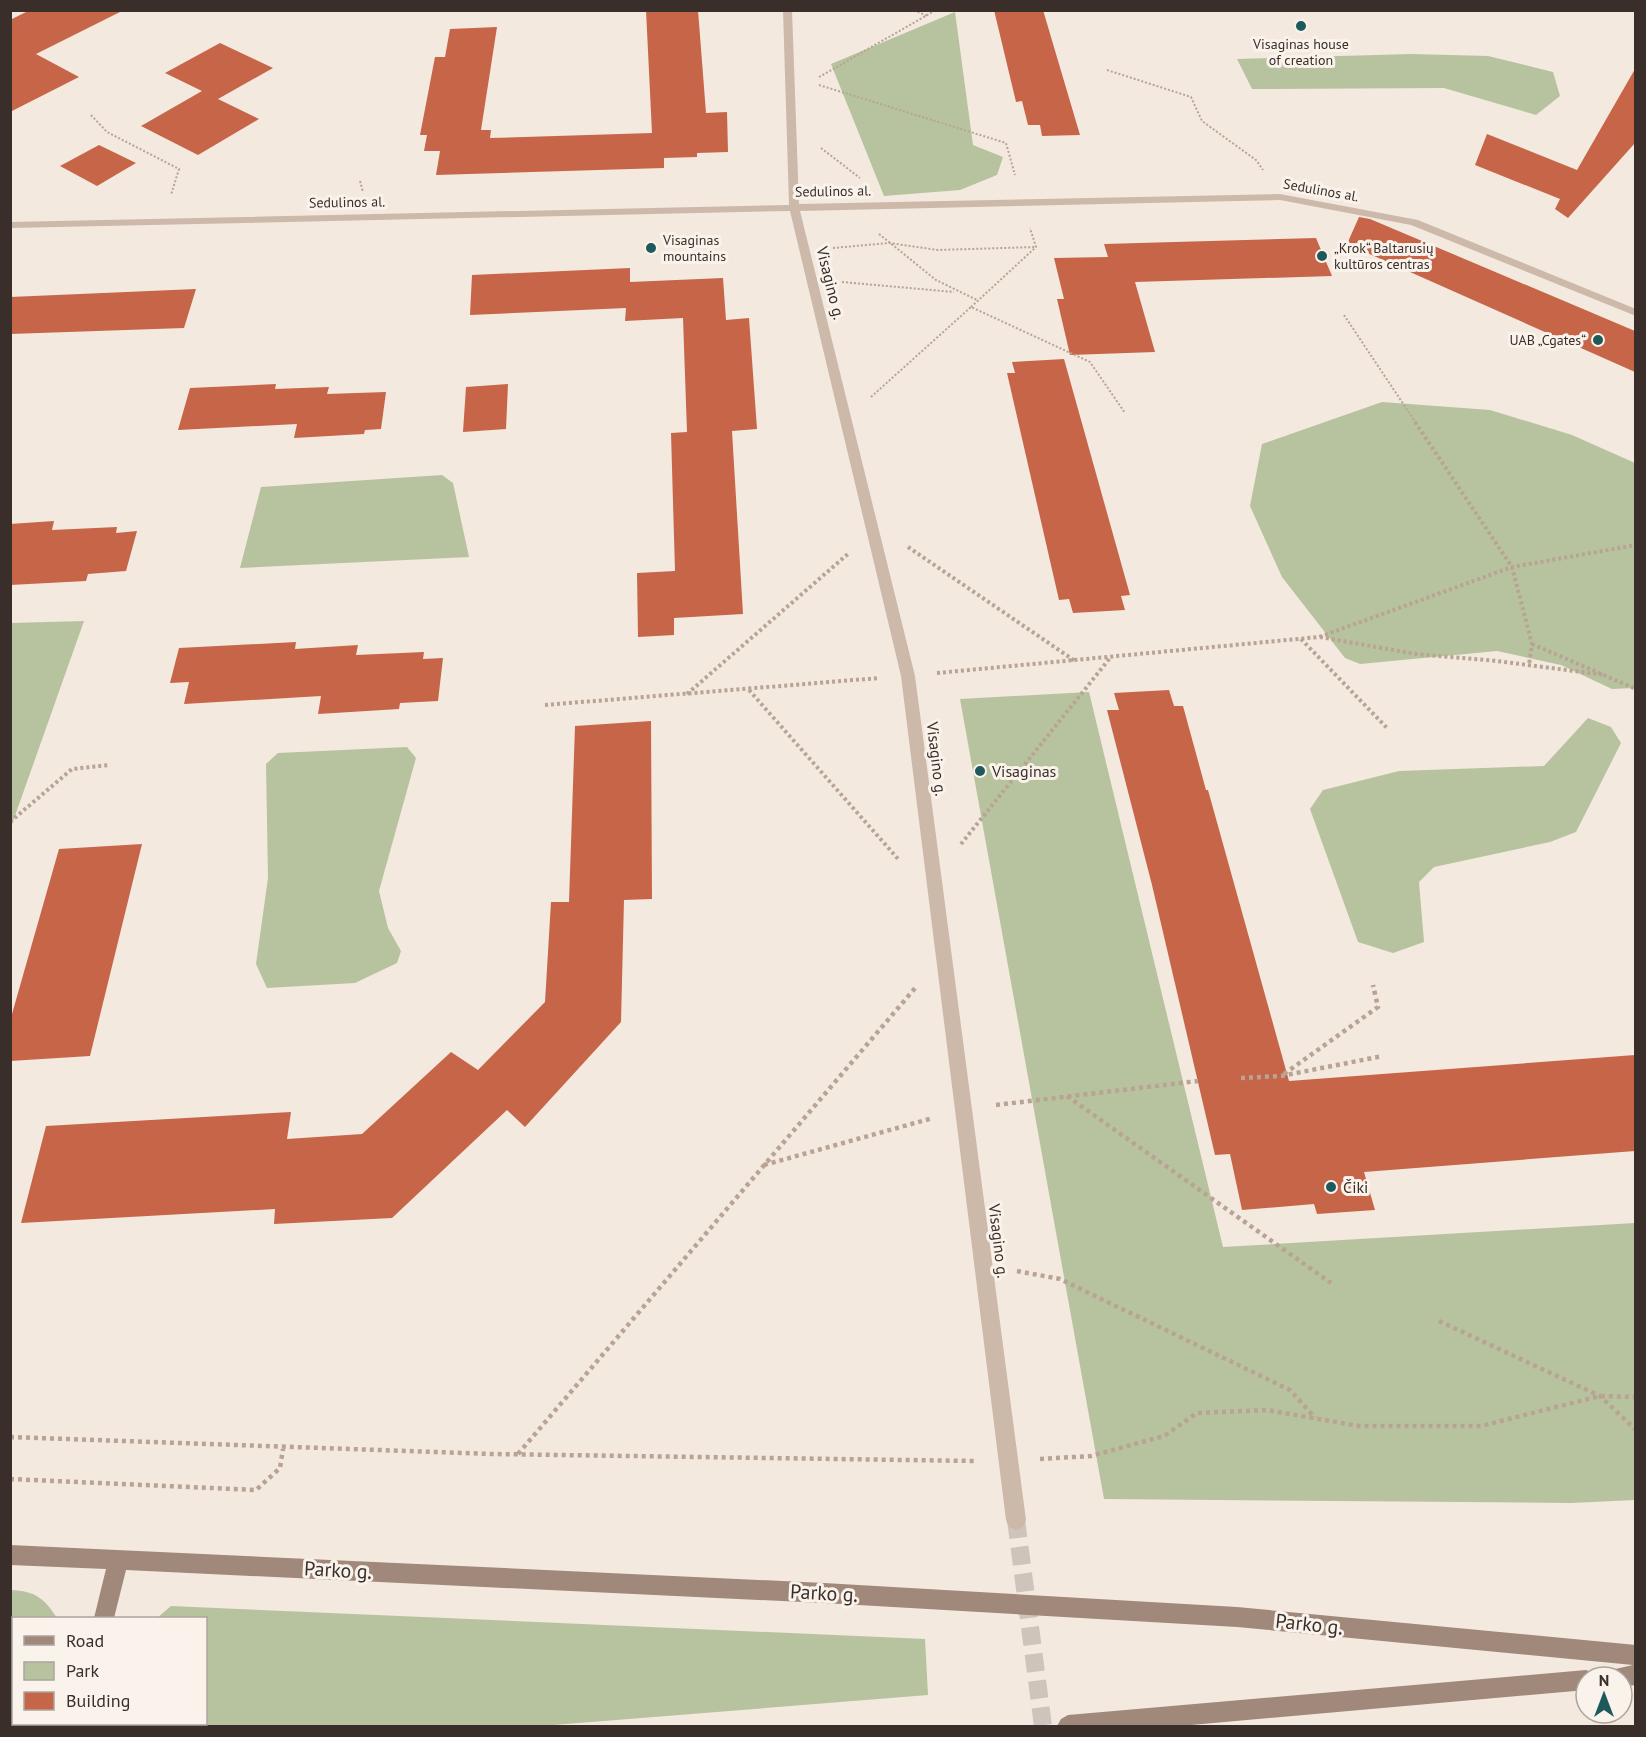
<svg xmlns="http://www.w3.org/2000/svg" width="1646" height="1737" font-family="'PT Sans',sans-serif">
<style>
.green{fill:#b7c39e}
.building{fill:#c76549}
.lines{fill:none;stroke-linecap:round;stroke-linejoin:round}
.street-tunnel{stroke:#cec4bb;stroke-width:18;stroke-dasharray:18 9;stroke-linecap:butt}
.path-far2{stroke:#b8a394;stroke-width:2;stroke-dasharray:2 2;stroke-linecap:butt}
.path-far1{stroke:#b8a394;stroke-width:4;stroke-dasharray:3 3;stroke-linecap:butt}
.path{stroke:#b8a394;stroke-width:4.5;stroke-dasharray:4 4;stroke-linecap:butt}
.street{fill:#ccb9aa;fill-rule:evenodd}
.secondary{fill:#a0887b;fill-rule:evenodd}
.poi-dot{fill:#1e595c;stroke:#faf3ec;stroke-width:2}
.labels{text-anchor:middle;dominant-baseline:central;stroke-width:6;stroke-linejoin:round;paint-order:stroke}
.far-poi-label{font-size:14px;fill:#392e2a;stroke:#faf3ec;text-anchor:start}
.far-street-label{font-size:14px;fill:#392e2a;stroke:#faf3ec}
.street-label{font-size:16px;fill:#392e2a;stroke:#faf3ec}
.poi-label{font-size:16px;fill:#392e2a;stroke:#faf3ec;text-anchor:start}
.near-street-label{font-size:20px;fill:#392e2a;stroke:#faf3ec}
</style>
<rect width="100%" height="100%" fill="#f3e9df"/>
<path class="green" d="M 955,12 L 973,145 L 1003,157 L 997,175 L 960,190 L 884,196 L 831,64 Z
M 1411,54 L 1488,56 L 1553,72 L 1560,96 L 1536,115 L 1444,88 L 1252,89 L 1237,59 Z
M 1382,402 L 1490,410 L 1572,435 L 1635,463 L 1635,688 L 1612,689 L 1561,665 L 1497,651 L 1360,664 L 1345,658 L 1282,577 L 1250,506 L 1262,444 Z
M 442,475 L 453,483 L 469,557 L 240,568 L 261,487 Z
M 84,621 L 11,827 L 11,623 Z
M 1089,692 L 1223,1247 L 1635,1223 L 1635,1500 L 1571,1503 L 1104,1499 L 960,699 Z
M 1588,718 L 1611,727 L 1621,743 L 1576,832 L 1550,842 L 1434,867 L 1419,882 L 1424,942 L 1393,953 L 1358,942 L 1310,809 L 1323,790 L 1399,771 L 1544,766 Z
M 407,747 L 416,758 L 379,891 L 388,928 L 401,951 L 397,963 L 355,983 L 267,988 L 256,964 L 268,878 L 266,764 L 278,753 Z
M 11,1590 C 35,1591 44,1598 57,1618 L 14,1618 L 14,1724 L 11,1726 Z
M 171,1606 L 925,1639 L 928,1695 L 541,1726 L 123,1726 L 122,1724 L 206,1724 L 206,1618 L 157,1618 Z"/>
<path class="building" d="M 30,10 L 124,10 L 36,54 L 79,77 L 10,112 L 10,20 Z
M 646,10 L 698,10 L 706,113 L 727,112 L 728,152 L 697,153 L 697,157 L 664,158 L 664,168 L 436,175 L 440,151 L 424,151 L 427,135 L 420,135 L 435,57 L 445,57 L 450,29 L 497,27 L 481,130 L 491,130 L 490,138 L 652,133 Z
M 994,10 L 1043,10 L 1080,135 L 1042,136 L 1040,125 L 1028,125 L 1022,101 L 1016,102 Z
M 220,43 L 273,68 L 218,99 L 259,119 L 198,155 L 141,126 L 202,91 L 165,73 Z
M 1635,69 L 1635,143 L 1568,218 L 1555,209 L 1560,199 L 1475,165 L 1487,134 L 1577,170 Z
M 99,145 L 136,163 L 97,186 L 60,166 Z
M 1359,217 L 1370,219 L 1635,331 L 1635,372 L 1347,244 Z
M 1316,238 L 1332,276 L 1135,282 L 1155,352 L 1070,355 L 1057,299 L 1064,299 L 1054,258 L 1108,257 L 1104,244 Z
M 630,268 L 630,282 L 723,278 L 726,320 L 749,318 L 757,429 L 732,431 L 743,614 L 674,618 L 674,635 L 638,637 L 637,573 L 675,571 L 671,433 L 687,432 L 683,318 L 625,321 L 626,308 L 470,315 L 472,275 Z
M 196,289 L 184,328 L 10,334 L 10,297 Z
M 1064,359 L 1130,595 L 1121,596 L 1125,610 L 1073,613 L 1069,599 L 1059,600 L 1007,373 L 1015,373 L 1012,362 Z
M 276,384 L 275,389 L 329,387 L 327,394 L 386,392 L 381,429 L 365,430 L 364,434 L 294,438 L 297,424 L 178,430 L 190,388 Z
M 508,384 L 506,429 L 463,432 L 466,387 Z
M 54,521 L 52,530 L 117,527 L 116,533 L 137,531 L 126,571 L 88,574 L 86,581 L 10,585 L 10,524 Z
M 296,642 L 295,649 L 358,645 L 356,655 L 424,652 L 423,659 L 443,658 L 438,701 L 400,703 L 399,709 L 318,714 L 321,696 L 184,704 L 189,682 L 170,683 L 179,648 Z
M 1169,690 L 1174,706 L 1183,706 L 1206,790 L 1208,790 L 1289,1081 L 1635,1055 L 1635,1151 L 1364,1172 L 1375,1210 L 1317,1214 L 1314,1204 L 1242,1210 L 1230,1154 L 1215,1155 L 1152,885 L 1107,710 L 1119,710 L 1114,693 Z
M 651,721 L 652,899 L 624,900 L 621,1022 L 525,1127 L 507,1110 L 392,1218 L 274,1224 L 275,1209 L 21,1223 L 46,1126 L 291,1112 L 287,1139 L 362,1134 L 451,1052 L 478,1070 L 545,1002 L 551,902 L 569,902 L 575,726 Z
M 142,844 L 90,1056 L 10,1061 L 10,1021 L 59,849 Z"/>
<g class="lines">
<path class="street-tunnel" d="M 1016,1520 L 1043,1726"/>
<path class="path-far2" d="M 914,10 L 927,16
M 1107,70 L 1191,97 L 1202,121 L 1256,160 L 1263,170
M 819,77 L 936,10
M 819,85 L 1006,143 L 1015,175
M 91,115 L 107,132 L 179,169 L 171,195
M 821,148 L 860,178
M 360,181 L 363,192
M 879,234 L 936,280 L 977,300
M 833,248 L 889,243 L 938,250 L 1035,247
M 842,282 L 954,292
M 971,307 L 1036,247 L 1030,228
M 1344,315 L 1416,423
M 871,397 L 971,307 L 1090,362 L 1125,413"/>
<path class="path-far1" d="M 1415,422 L 1512,567 L 1532,644 L 1529,665
M 908,547 L 1075,661
M 1320,637 L 1416,654 L 1497,661 L 1605,675
M 1301,639 L 1388,729
M 1532,644 L 1636,689
M 937,673 L 1319,637 L 1512,567 L 1636,545
M 749,690 L 899,860
M 687,694 L 849,553
M 545,705 L 879,678
M 10,822 L 72,769 L 109,765
M 961,844 L 1110,658"/>
<path class="path" d="M 1284,1074 L 1378,1007 L 1373,985
M 1241,1078 L 1281,1076 L 1383,1056
M 1067,1096 L 1331,1283
M 996,1105 L 1198,1081
M 764,1165 L 933,1118
M 1017,1271 L 1060,1279 L 1290,1390 L 1315,1418
M 1439,1321 L 1600,1396 L 1636,1430
M 10,1437 L 492,1454 L 975,1461
M 518,1454 L 916,987
M 1040,1459 L 1091,1456 L 1164,1436 L 1197,1413 L 1267,1410 L 1359,1426 L 1481,1426 L 1600,1396 L 1636,1397
M 10,1479 L 256,1490 L 280,1468 L 283,1449"/>
<path class="street" d="M 783,10 L 792,10 L 799,204 L 1280,194 L 1418,220 L 1636,309 L 1636,316 L 1411,225 L 1280,200 L 800,211 L 915,676 L 1026,1520 L 1023,1527 L 1016,1530 L 1009,1527 L 1006,1520 L 901,676 L 790,211 L 10,228 L 10,222 L 789,205 Z"/>
<path class="secondary" d="M 10,1545 L 824,1583 L 1237,1607 L 1636,1645 L 1636,1685 L 1622,1687 L 1622,1677 L 1608,1677 L 1611,1670 L 1633,1665 L 1237,1627 L 824,1603 L 126,1570 L 114,1618 L 94,1618 L 106,1569 L 10,1565 Z
M 1586,1670 L 1593,1673 L 1595,1677 L 1586,1677 L 1586,1690 L 1180,1726 L 1057,1726 L 1061,1719 L 1068,1715 Z
M 66,1724 L 87,1724 L 88,1726 L 67,1726 Z"/>
</g>
<g class="poi-dot">
<circle cx="1301" cy="26" r="6"/>
<circle cx="651" cy="248" r="6"/>
<circle cx="1322" cy="256" r="6"/>
<circle cx="1598" cy="340" r="6"/>
<circle cx="980" cy="771" r="6"/>
<circle cx="1331" cy="1187" r="6"/>
</g>
<g class="labels">
<g class="far-poi-label">
<text x="1301" y="44" text-anchor="middle">Visaginas house<tspan x="1301" dy="16">of creation</tspan></text>
<text x="663" y="240">Visaginas<tspan x="663" dy="16">mountains</tspan></text>
<text x="1334" y="248">„Krok“ Baltarusių<tspan x="1334" dy="16">kultūros centras</tspan></text>
<text x="1586" y="340" text-anchor="end">UAB „Cgates“</text>
</g>
<g class="far-street-label">
<text transform="translate(1321 190) rotate(10)">Sedulinos al.</text>
<text transform="translate(833 191) rotate(-1)">Sedulinos al.</text>
<text transform="translate(347 202) rotate(-1)">Sedulinos al.</text>
</g>
<g class="street-label">
<text transform="translate(831 283) rotate(76)">Visagino g.</text>
<text transform="translate(937 759) rotate(83)">Visagino g.</text>
<text transform="translate(999 1241) rotate(83)">Visagino g.</text>
</g>
<g class="poi-label">
<text x="992" y="771">Visaginas</text>
<text x="1343" y="1187">Čiki</text>
</g>
<g class="near-street-label">
<text transform="translate(338 1570) rotate(3)">Parko g.</text>
<text transform="translate(824 1593) rotate(3)">Parko g.</text>
<text transform="translate(1309 1624) rotate(6)">Parko g.</text>
</g>
</g>
<rect width="1646" height="1737" fill="none" stroke="#392e2a" stroke-width="24"/>
<rect x="12" y="1617" width="195" height="108" fill="#faf3ec" stroke="#ada49e" stroke-width="1.5"/>
<rect x="24" y="1636" width="30" height="9" fill="#a0887b" stroke="#ada49e" stroke-width="1.5"/>
<text x="66" y="1647" font-size="18" fill="#392e2a">Road</text>
<rect x="24" y="1662" width="30" height="18" fill="#b7c39e" stroke="#ada49e" stroke-width="1.5"/>
<text x="66" y="1677" font-size="18" fill="#392e2a">Park</text>
<rect x="24" y="1692" width="30" height="18" fill="#c76549" stroke="#ada49e" stroke-width="1.5"/>
<text x="66" y="1707" font-size="18" fill="#392e2a">Building</text>
<g transform="translate(1604 1695)"><circle r="28" fill="#faf3ec" stroke="#ada49e" stroke-width="1.5"/>
<path d="M0-4.5L10 22L0 15L-10 22Z" fill="#1e595c"/>
<text y="-9" font-size="16" font-weight="bold" text-anchor="middle" fill="#392e2a">N</text>
</g>
</svg>
